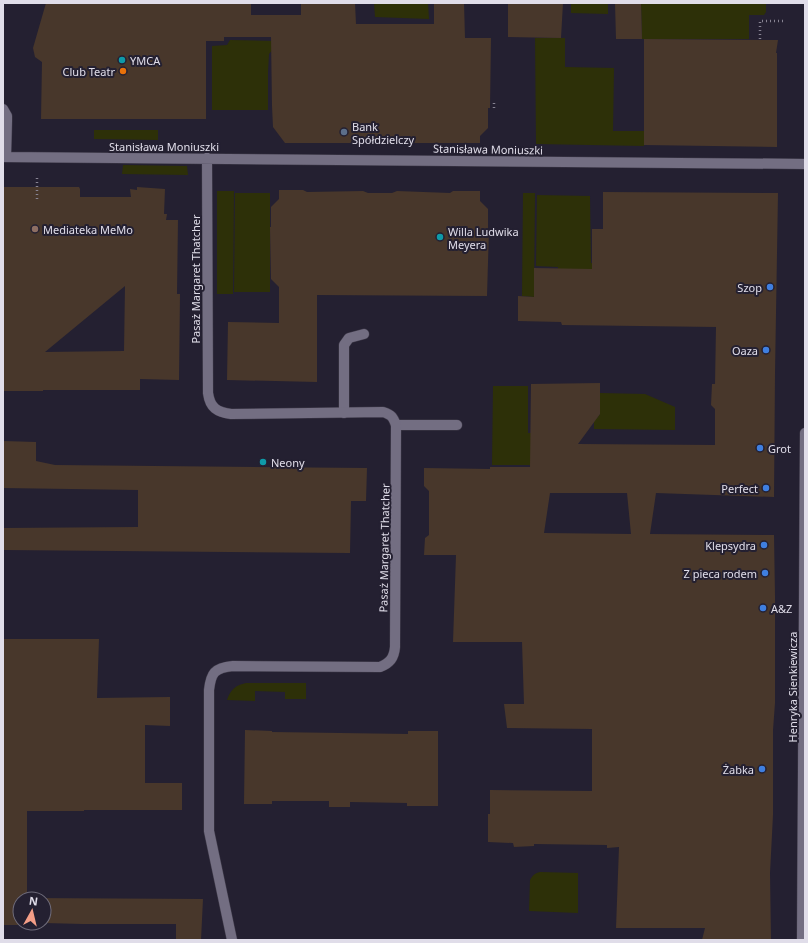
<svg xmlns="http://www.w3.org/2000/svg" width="808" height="943" font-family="'Noto Sans',sans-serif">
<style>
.green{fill:#2d3008}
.building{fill:#48372b;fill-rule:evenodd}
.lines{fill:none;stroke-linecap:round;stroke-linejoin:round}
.lane-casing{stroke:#403c4b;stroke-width:11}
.street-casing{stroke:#403c4b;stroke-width:11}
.secondary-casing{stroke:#403c4b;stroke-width:11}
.path{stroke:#878392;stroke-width:2.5;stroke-dasharray:1 3;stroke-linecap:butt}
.lane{stroke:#736e82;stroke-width:10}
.street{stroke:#736e82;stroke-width:10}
.secondary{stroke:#736e82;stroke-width:10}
.culture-dot{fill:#0f9aa8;stroke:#242031;stroke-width:1.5}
.food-dot{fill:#e8710a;stroke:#242031;stroke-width:1.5}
.service-dot{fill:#5c6f8a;stroke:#242031;stroke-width:1.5}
.education-dot{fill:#8d6e63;stroke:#242031;stroke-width:1.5}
.shop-dot{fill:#3f7fe0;stroke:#242031;stroke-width:1.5}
.labels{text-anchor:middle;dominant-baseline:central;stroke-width:4;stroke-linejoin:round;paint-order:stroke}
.poi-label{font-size:11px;fill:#e0dde9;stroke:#242031;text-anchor:start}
.street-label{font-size:11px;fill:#e0dde9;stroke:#242031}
</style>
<rect width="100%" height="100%" fill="#242031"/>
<path class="green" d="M 374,3 L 428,3 L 429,19 L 375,17 Z
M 571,3 L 608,3 L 608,14 L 571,13 Z
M 641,3 L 766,3 L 766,12 L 764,15 L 749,15 L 749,39 L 642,39 Z
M 535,38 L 565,38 L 565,67 L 614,68 L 613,131 L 644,131 L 644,146 L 536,144 Z
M 230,40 L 275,41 L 274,48 L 269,54 L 268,72 L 268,110 L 212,110 L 212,46 L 227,45 Z
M 94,130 L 158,130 L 158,140 L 94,139 Z
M 123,165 L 187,166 L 188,175 L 122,174 Z
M 217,191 L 234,191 L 233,294 L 217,294 Z
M 235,193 L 270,193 L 270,292 L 234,292 Z
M 523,193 L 535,193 L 534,297 L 522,296 Z
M 537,195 L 590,196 L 591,263 L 599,264 L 600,295 L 558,294 L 558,267 L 536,266 Z
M 493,386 L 528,386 L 528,433 L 532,433 L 531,465 L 492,465 Z
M 600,393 L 645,394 L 675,407 L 675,430 L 594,429 L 594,419 L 597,418 L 600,414 Z
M 246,683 L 306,683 L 306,699 L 285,699 L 285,692 L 255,691 L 255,701 L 227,700 C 230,690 236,685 246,683 Z
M 540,872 L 578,873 L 578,913 L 529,911 L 530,880 C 533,875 535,873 540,872 Z"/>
<path class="building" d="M 46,3 L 251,3 L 251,15 L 301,15 L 301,3 L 355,3 L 356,24 L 434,24 L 434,3 L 464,3 L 465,38 L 491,38 L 490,108 L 488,108 L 488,128 L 480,136 L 480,143 L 285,143 L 273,127 L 272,106 L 271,37 L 224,37 L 224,41 L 206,41 L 206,119 L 41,119 L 42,62 L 35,57 L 33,48 Z
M 508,3 L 563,3 L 561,38 L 508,37 Z
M 615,3 L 641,3 L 642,39 L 616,39 Z
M 644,39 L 778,40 L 776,53 L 777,53 L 777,147 L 644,145 Z
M 3,187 L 79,187 L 80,189 L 80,197 L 131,197 L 130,189 L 137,190 L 137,187 L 165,189 L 164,214 L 167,214 L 166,220 L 178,220 L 177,294 L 180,294 L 179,380 L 140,379 L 140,390 L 43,390 L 43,391 L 3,391 ZM 125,286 L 124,351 L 45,352 Z
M 279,190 L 303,190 L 307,192 L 363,191 L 368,193 L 392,193 L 397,191 L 450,193 L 453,191 L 480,191 L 480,201 L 488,209 L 488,229 L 489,229 L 487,296 L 317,295 L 317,382 L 227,380 L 228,322 L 279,323 L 279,287 L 271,279 L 270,227 L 271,227 L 271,207 L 279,199 Z
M 603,192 L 778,193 L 775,374 L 774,497 L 656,493 L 650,534 L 774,535 L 775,596 L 775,703 L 773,730 L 773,815 L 770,873 L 771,940 L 702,940 L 705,928 L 616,928 L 619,847 L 607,848 L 607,845 L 534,844 L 534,846 L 514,847 L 513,843 L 488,842 L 488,814 L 490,814 L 490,790 L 592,791 L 592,729 L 507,728 L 504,704 L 524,704 L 522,642 L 453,642 L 456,555 L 424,555 L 425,538 L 429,535 L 429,491 L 424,486 L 424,468 L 490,469 L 490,467 L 530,467 L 531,384 L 600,383 L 600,414 L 578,444 L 715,445 L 715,409 L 711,405 L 712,384 L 715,384 L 716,327 L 562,325 L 561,322 L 518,321 L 518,296 L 534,297 L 534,268 L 592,269 L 592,229 L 603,229 ZM 550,493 L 627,493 L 631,534 L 544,533 Z
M 3,441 L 36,442 L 36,461 L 55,465 L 367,468 L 366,501 L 351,501 L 350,553 L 3,550 L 3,528 L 138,527 L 138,490 L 3,488 Z
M 3,639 L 99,639 L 97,698 L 170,697 L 170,726 L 145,725 L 145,783 L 182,783 L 182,810 L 84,810 L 84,811 L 27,811 L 27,898 L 203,899 L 201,940 L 176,940 L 176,924 L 83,924 L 44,923 L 44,899 L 20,899 L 20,923 L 38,923 L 38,925 L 3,925 Z
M 245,730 L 272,731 L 272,732 L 408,734 L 408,731 L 438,731 L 438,806 L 407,806 L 407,803 L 350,802 L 350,807 L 329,807 L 329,801 L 272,801 L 272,804 L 244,804 Z"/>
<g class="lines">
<defs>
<path id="lane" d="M 344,413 L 344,345 L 349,338 L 364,334
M 396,425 L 457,425"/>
<path id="street" d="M 3,109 L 7,116 L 7,121 L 6,157
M 3,157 L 805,164
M 207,158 L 208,393 C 210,408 217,412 231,414 L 383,412 C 392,415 393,417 396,425 L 395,647 C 394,658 390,663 380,667 L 233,666 C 214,668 211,673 209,690 L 209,831 L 232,940"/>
<path id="secondary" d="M 802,940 L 805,433"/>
</defs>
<use href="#lane" class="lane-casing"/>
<use href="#street" class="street-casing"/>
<use href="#secondary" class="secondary-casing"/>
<path class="path" d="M 760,39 L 760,21 L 783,21
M 494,108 L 494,101
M 37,199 L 37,176"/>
<use href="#lane" class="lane"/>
<use href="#street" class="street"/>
<use href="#secondary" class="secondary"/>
</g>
<g class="culture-dot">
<circle cx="122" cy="60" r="4"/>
<circle cx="440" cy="237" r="4"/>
<circle cx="263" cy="462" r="4"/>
</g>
<circle class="food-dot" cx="123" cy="71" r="4"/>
<circle class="service-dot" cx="344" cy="132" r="4"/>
<circle class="education-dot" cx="35" cy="229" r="4"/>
<g class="shop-dot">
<circle cx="770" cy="287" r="4"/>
<circle cx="766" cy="350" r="4"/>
<circle cx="760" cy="448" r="4"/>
<circle cx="766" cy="488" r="4"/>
<circle cx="764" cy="545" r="4"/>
<circle cx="765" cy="573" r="4"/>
<circle cx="763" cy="608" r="4"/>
<circle cx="762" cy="769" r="4"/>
</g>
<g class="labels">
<g class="poi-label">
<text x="130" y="60">YMCA</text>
<text x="115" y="71" text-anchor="end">Club Teatr</text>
<text x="352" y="126">Bank<tspan x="352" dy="13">Spółdzielczy</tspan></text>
<text x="43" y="229">Mediateka MeMo</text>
<text x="448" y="231">Willa Ludwika<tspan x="448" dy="13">Meyera</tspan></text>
<text x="762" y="287" text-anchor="end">Szop</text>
<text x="758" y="350" text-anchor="end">Oaza</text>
<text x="768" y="448">Grot</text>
<text x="271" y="462">Neony</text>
<text x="758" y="488" text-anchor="end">Perfect</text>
<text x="756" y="545" text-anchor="end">Klepsydra</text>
<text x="757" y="573" text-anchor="end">Z pieca rodem</text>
<text x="771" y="608">A&amp;Z</text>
<text x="754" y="769" text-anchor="end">Żabka</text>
</g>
<g class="street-label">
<text x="164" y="146">Stanisława Moniuszki</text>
<text transform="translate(488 149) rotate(1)">Stanisława Moniuszki</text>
<text transform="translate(195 279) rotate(-90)">Pasaż Margaret Thatcher</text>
<text transform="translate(384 548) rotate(-89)">Pasaż Margaret Thatcher</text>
<text transform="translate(792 687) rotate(-90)">Henryka Sienkiewicza</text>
</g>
</g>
<rect width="808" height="943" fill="none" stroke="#e0dde9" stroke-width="8"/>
<g transform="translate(32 911) rotate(8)"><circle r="19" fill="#242031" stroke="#6f6c7b"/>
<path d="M0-3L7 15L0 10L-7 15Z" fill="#f49e87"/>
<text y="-6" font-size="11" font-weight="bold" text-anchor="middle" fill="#e0dde9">N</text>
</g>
</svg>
